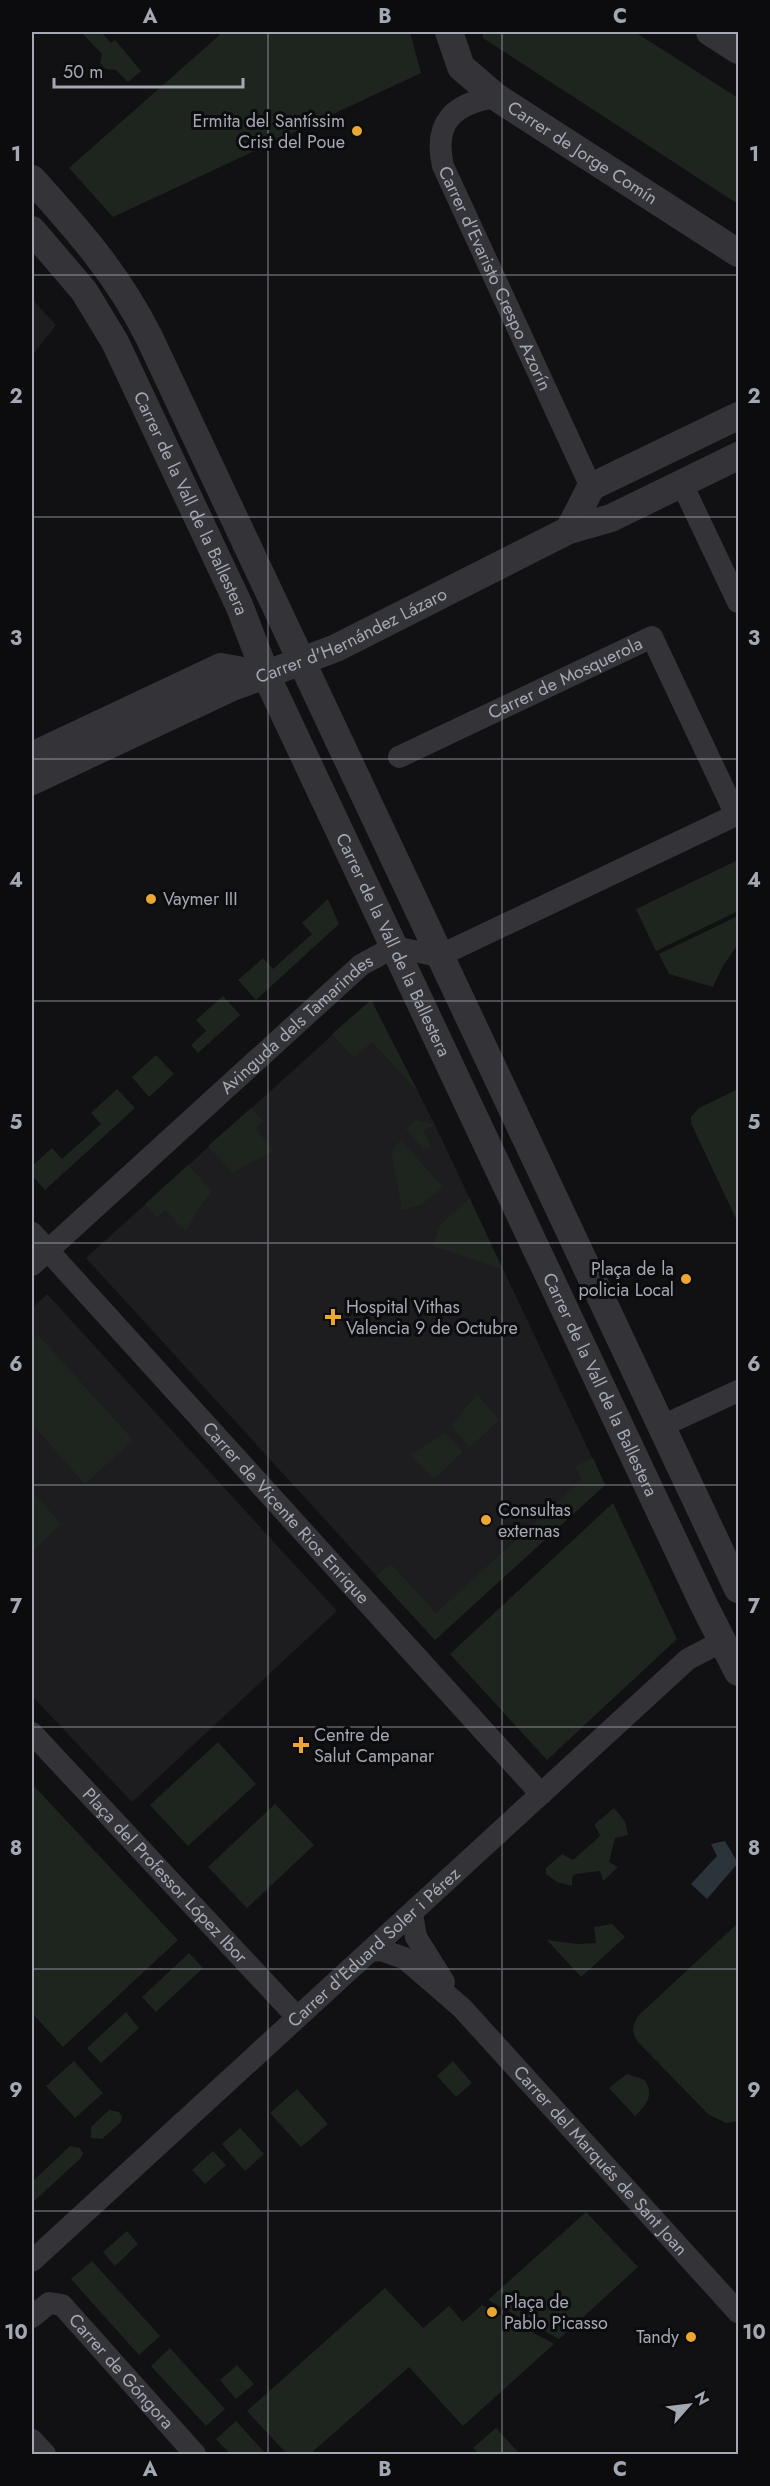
<svg xmlns="http://www.w3.org/2000/svg" width="770" height="2486" font-family="Jost,sans-serif">
<style>
.built{fill:#1d1d20}
.green{fill:#1e251f}
.water{fill:#2b343b}
.lines{fill:none;stroke-linecap:round;stroke-linejoin:round}
.minor{stroke:#333338;stroke-width:22}
.tertiary{stroke:#333338;stroke-width:28}
.grid{fill:none;stroke:#a3a8b3;stroke-width:1.5;stroke-opacity:0.55}
.poi-dot{fill:#eaa832;stroke:#0c0c0e;stroke-width:2}
.labels{text-anchor:middle;dominant-baseline:central;stroke-width:6;stroke-linejoin:round;paint-order:stroke}
.poi-label{font-size:18px;fill:#a3a8b3;stroke:#0c0c0e;text-anchor:start}
.street-label{font-size:18px;fill:#a3a8b3;stroke:#0c0c0e}
.neatline{fill:none;stroke:#a3a8b3;stroke-width:2}
.grid-label{font-size:20px;text-anchor:middle;font-weight:bold;fill:#a3a8b3}
</style>
<rect width="100%" height="100%" fill="#111113"/>
<path class="built" d="M 32,299 L 56,325 L 32,356 Z
M 371,1000 L 435,1125 L 605,1485 L 435,1640 L 86,1258 Z
M 47,1294 L 337,1611 L 132,1802 L 32,1696 L 32,1308 Z"/>
<path class="green" d="M 81,32 L 101,32 L 111,43 L 115,40 L 141,71 L 128,82 L 116,70 L 106,69 L 100,63 L 102,54 Z
M 223,32 L 410,32 L 421,73 L 113,217 L 69,168 Z
M 483,32 L 635,32 L 738,98 L 738,204 L 483,38 Z
M 738,860 L 738,911 L 656,951 L 636,909 Z
M 328,899 L 339,924 L 256,1000 L 238,980 L 263,958 L 273,969 L 312,934 L 302,923 Z
M 738,916 L 738,944 L 723,966 L 713,987 L 669,974 L 659,954 Z
M 223,996 L 240,1015 L 198,1053 L 191,1045 L 206,1031 L 196,1020 Z
M 371,1000 L 416,1088 L 415,1088 L 372,1042 L 354,1058 L 332,1034 Z
M 156,1055 L 174,1074 L 149,1097 L 132,1077 Z
M 117,1089 L 135,1108 L 45,1190 L 32,1175 L 32,1166 L 52,1148 L 62,1159 L 101,1124 L 91,1113 Z
M 738,1089 L 738,1223 L 691,1123 L 691,1117 L 699,1108 Z
M 251,1108 L 263,1121 L 255,1129 L 274,1150 L 233,1173 L 208,1146 Z
M 416,1120 L 435,1125 L 423,1130 L 431,1147 L 424,1150 L 406,1129 Z
M 401,1140 L 443,1187 L 421,1205 L 402,1210 L 392,1155 L 393,1149 Z
M 188,1165 L 212,1191 L 195,1214 L 186,1232 L 165,1210 L 157,1217 L 145,1204 Z
M 470,1198 L 470,1199 L 503,1270 L 433,1246 L 440,1225 Z
M 38,1335 L 133,1440 L 85,1484 L 32,1424 L 32,1340 Z
M 477,1394 L 499,1420 L 470,1447 L 451,1426 Z
M 445,1433 L 463,1452 L 434,1479 L 410,1455 Z
M 593,1458 L 605,1485 L 435,1640 L 376,1576 L 391,1564 L 436,1613 L 582,1480 L 575,1466 Z
M 32,1491 L 61,1524 L 32,1552 Z
M 613,1503 L 677,1639 L 547,1760 L 450,1654 Z
M 218,1742 L 256,1784 L 188,1846 L 150,1805 Z
M 32,1784 L 178,1940 L 63,2047 L 32,2013 Z
M 275,1804 L 314,1845 L 247,1908 L 208,1867 Z
M 614,1808 L 625,1821 L 628,1835 L 615,1838 L 609,1862 L 618,1867 L 603,1881 L 600,1871 L 575,1874 L 572,1878 L 572,1886 L 557,1882 L 546,1874 L 546,1868 L 562,1854 L 573,1860 L 598,1838 L 600,1835 L 595,1826 L 596,1823 Z
M 738,1923 L 738,2121 L 726,2123 L 708,2114 L 638,2042 C 631,2032 632,2025 639,2015 Z
M 612,1924 L 625,1937 L 581,1977 L 547,1940 L 577,1944 L 596,1943 L 594,1927 Z
M 189,1953 L 203,1968 L 156,2012 L 142,1997 Z
M 126,2012 L 139,2028 L 101,2063 L 87,2048 Z
M 74,2061 L 103,2093 L 75,2118 L 46,2086 Z
M 453,2061 L 472,2083 L 456,2097 L 437,2076 Z
M 627,2074 L 645,2080 C 654,2096 647,2104 635,2116 L 609,2088 Z
M 297,2089 L 328,2124 L 301,2147 L 270,2113 Z
M 109,2110 L 119,2112 L 122,2117 L 121,2122 L 102,2139 L 91,2138 L 91,2127 Z
M 240,2128 L 264,2154 L 245,2171 L 222,2144 Z
M 70,2146 L 80,2148 L 83,2153 L 81,2158 L 32,2203 L 32,2182 Z
M 213,2151 L 226,2165 L 205,2184 L 192,2170 Z
M 586,2212 L 638,2267 L 559,2339 L 488,2300 Z
M 127,2231 L 138,2244 L 115,2266 L 103,2252 Z
M 92,2261 L 160,2336 L 139,2355 L 71,2279 Z
M 385,2288 L 423,2328 L 449,2306 L 463,2322 L 482,2305 L 554,2344 L 463,2426 L 409,2367 L 310,2454 L 287,2454 L 247,2411 Z
M 170,2348 L 225,2409 L 206,2426 L 151,2366 Z
M 237,2365 L 254,2384 L 236,2399 L 220,2380 Z
M 236,2421 L 266,2454 L 230,2454 L 216,2439 Z
M 496,2428 L 520,2454 L 479,2454 L 473,2448 Z"/>
<path class="water" d="M 725,1841 L 738,1863 L 707,1899 L 691,1884 L 717,1856 L 711,1844 Z"/>
<g class="lines">
<g class="minor">
<path id="s1" d="M 496,97 C 454,103 433,122 443,166 L 591,487"/>
<path d="M 682,484 L 738,602"/>
<path id="s2" d="M 399,757 L 652,637 L 736,815"/>
<path id="s3" d="M 32,1233 L 541,1794"/>
<path id="s4" d="M 32,1265 L 361,965 L 394,947 L 439,956 L 738,814"/>
<path d="M 660,1427 L 738,1391"/>
<path id="s5" d="M 32,1733 L 297,2017"/>
<path d="M 412,1914 L 416,1937 L 444,1982"/>
<path id="s6" d="M 370,1951 L 381,1950 L 404,1958 L 462,2008 L 738,2312"/>
<path id="s7" d="M 32,2261 L 688,1659 L 721,1642"/>
<path id="s8" d="M 32,2317 L 49,2303 L 62,2305 L 195,2454"/>
<path d="M 32,2440 L 45,2454"/>
</g>
<g class="tertiary">
<path id="s9" d="M 449,32 L 461,67 L 496,97 L 738,253"/>
<path d="M 710,32 L 738,50"/>
<path d="M 32,179 C 78,230 118,275 149,337 L 738,1589"/>
<path id="s10" d="M 32,230 L 84,291 L 115,342 L 239,605 L 266,675 L 704,1605 L 738,1672"/>
<path d="M 569,530 L 591,487 L 738,416"/>
<path d="M 32,756 L 221,667 L 264,675"/>
<path id="s11" d="M 32,781 L 230,688 L 336,648 L 569,530 L 611,518 L 738,456"/>
</g>
</g>
<path class="grid" d="M 268,32 L 268,2454M 502,32 L 502,2454M 32,275 L 738,275M 32,517 L 738,517M 32,759 L 738,759M 32,1001 L 738,1001M 32,1243 L 738,1243M 32,1485 L 738,1485M 32,1727 L 738,1727M 32,1969 L 738,1969M 32,2211 L 738,2211"/>
<g class="poi-dot">
<circle cx="357" cy="131" r="6"/>
<circle cx="151" cy="899" r="6"/>
<circle cx="686" cy="1279" r="6"/>
<path d="M330 1308h6v6h6v6h-6v6h-6v-6h-6v-6h6z"/>
<circle cx="486" cy="1520" r="6"/>
<path d="M298 1736h6v6h6v6h-6v6h-6v-6h-6v-6h6z"/>
<circle cx="492" cy="2312" r="6"/>
<circle cx="691" cy="2337" r="6"/>
</g>
<g class="labels">
<g class="poi-label">
<text x="345" y="121" text-anchor="end">Ermita del Santíssim<tspan x="345" dy="21">Crist del Poue</tspan></text>
<text x="163" y="899">Vaymer III</text>
<text x="674" y="1269" text-anchor="end">Plaça de la<tspan x="674" dy="21">policia Local</tspan></text>
<text x="346" y="1307">Hospital Vithas<tspan x="346" dy="21">Valencia 9 de Octubre</tspan></text>
<text x="498" y="1510">Consultas<tspan x="498" dy="21">externas</tspan></text>
<text x="314" y="1735">Centre de<tspan x="314" dy="21">Salut Campanar</tspan></text>
<text x="504" y="2302">Plaça de<tspan x="504" dy="21">Pablo Picasso</tspan></text>
<text x="679" y="2337" text-anchor="end">Tandy</text>
</g>
<g class="street-label">
<text stroke="none"><textPath href="#s9" startOffset="186">Carrer de Jorge Comín</textPath></text>
<text stroke="none"><textPath href="#s1" startOffset="226">Carrer d'Evaristo Crespo Azorín</textPath></text>
<text stroke="none"><textPath href="#s10" startOffset="318">Carrer de la Vall de la Ballestera</textPath></text>
<text stroke="none"><textPath href="#s11" startOffset="351">Carrer d'Hernández Lázaro</textPath></text>
<text stroke="none"><textPath href="#s2" startOffset="184">Carrer de Mosquerola</textPath></text>
<text stroke="none"><textPath href="#s10" startOffset="804">Carrer de la Vall de la Ballestera</textPath></text>
<text stroke="none"><textPath href="#s4" startOffset="358">Avinguda dels Tamarindes</textPath></text>
<text stroke="none"><textPath href="#s10" startOffset="1290">Carrer de la Vall de la Ballestera</textPath></text>
<text stroke="none"><textPath href="#s3" startOffset="378">Carrer de Vicente Rios Enrique</textPath></text>
<text stroke="none"><textPath href="#s5" startOffset="195">Plaça del Professor López Ibor</textPath></text>
<text stroke="none"><textPath href="#s7" startOffset="464">Carrer d'Eduard Soler i Pérez</textPath></text>
<text stroke="none"><textPath href="#s6" startOffset="318">Carrer del Marqués de Sant Joan</textPath></text>
<text stroke="none"><textPath href="#s8" startOffset="124">Carrer de Góngora</textPath></text>
</g>
</g>
<rect width="770" height="2486" fill="none" stroke="#0c0c0e" stroke-width="66"/>
<g transform="translate(689 2405) rotate(62)" stroke="#0c0c0e" stroke-width="4.5" paint-order="stroke">
<path d="M0-4.5L10 22L0 15L-10 22Z" fill="#a3a8b3"/>
<text y="-9" font-size="16" font-weight="bold" text-anchor="middle" fill="#a3a8b3">N</text>
</g>
<path d="M54 78v9h189v-9" fill="none" stroke="#a3a8b3" stroke-width="3"/>
<text x="63" y="78" font-size="18" fill="#a3a8b3" stroke="#0c0c0e" stroke-width="4.5" paint-order="stroke">50 m</text>
<rect x="33" y="33" width="704" height="2420" class="neatline"/>
<g class="grid-label">
<text x="150" y="23">A</text>
<text x="385" y="23">B</text>
<text x="620" y="23">C</text>
<text x="16" y="161">1</text>
<text x="754" y="161">1</text>
<text x="16" y="403">2</text>
<text x="754" y="403">2</text>
<text x="16" y="645">3</text>
<text x="754" y="645">3</text>
<text x="16" y="887">4</text>
<text x="754" y="887">4</text>
<text x="16" y="1129">5</text>
<text x="754" y="1129">5</text>
<text x="16" y="1371">6</text>
<text x="754" y="1371">6</text>
<text x="16" y="1613">7</text>
<text x="754" y="1613">7</text>
<text x="16" y="1855">8</text>
<text x="754" y="1855">8</text>
<text x="16" y="2097">9</text>
<text x="754" y="2097">9</text>
<text x="16" y="2339">10</text>
<text x="754" y="2339">10</text>
<text x="150" y="2476">A</text>
<text x="385" y="2476">B</text>
<text x="620" y="2476">C</text>
</g>
</svg>
